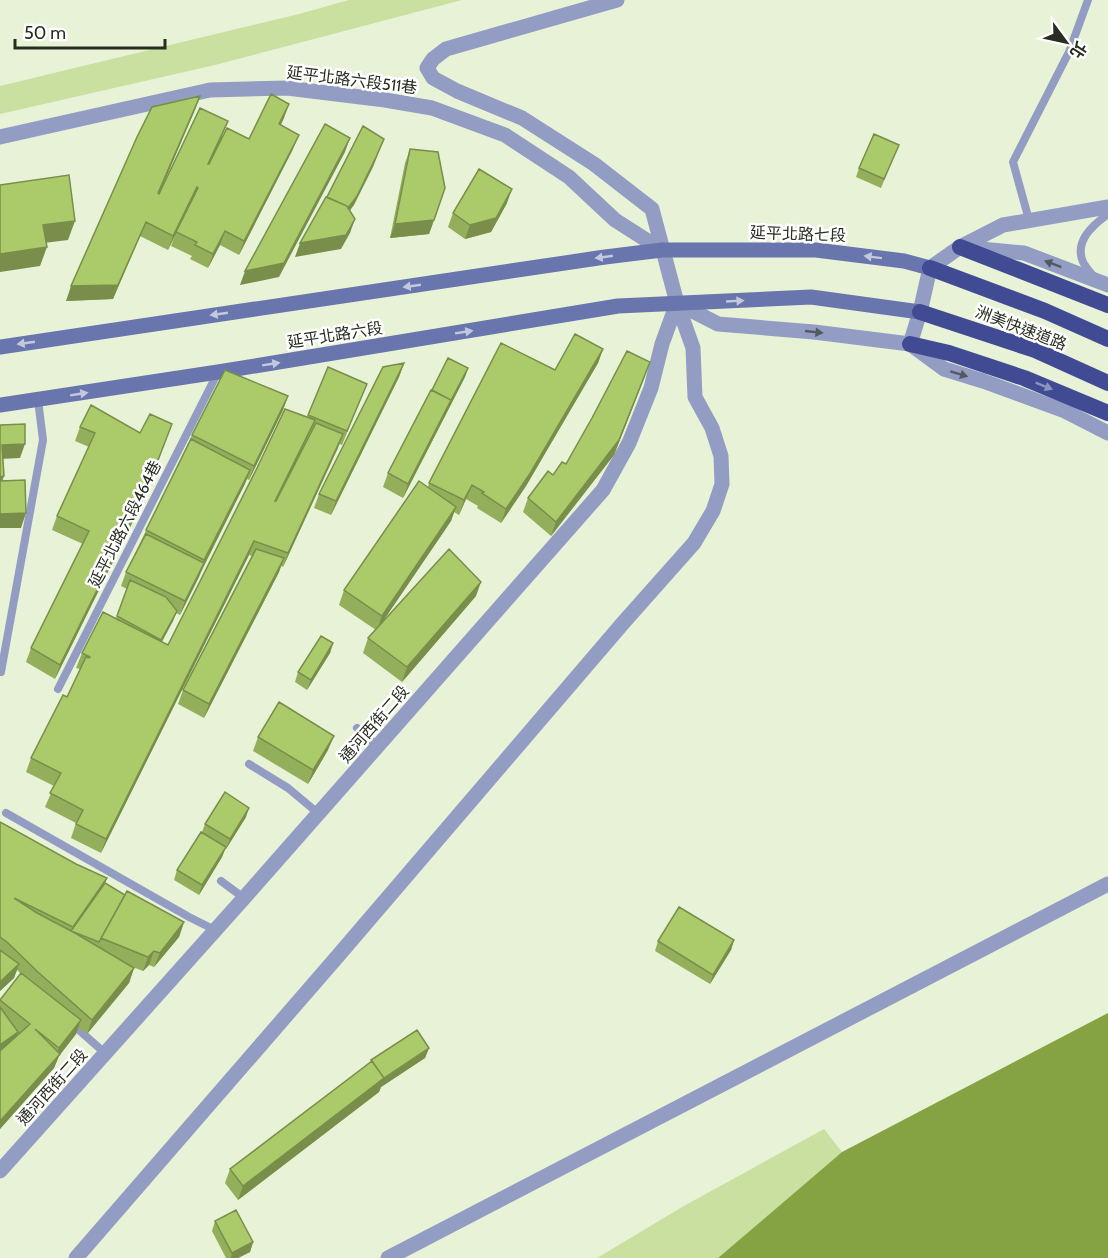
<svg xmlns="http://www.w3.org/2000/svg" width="1108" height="1258" font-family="Cabin,'Noto Sans TC',sans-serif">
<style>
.green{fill:#c9e0a1}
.water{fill:#85a342}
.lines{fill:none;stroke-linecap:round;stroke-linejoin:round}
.service{stroke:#939dc4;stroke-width:8}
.minor{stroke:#939dc4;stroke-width:15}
.tertiary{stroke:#939dc4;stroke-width:15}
.secondary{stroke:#6975ad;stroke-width:15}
.trunk{stroke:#404b94;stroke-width:16}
.wall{fill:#93af5b;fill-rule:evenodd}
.shaded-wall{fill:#788e4a}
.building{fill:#abcb6a;stroke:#788e4a;stroke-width:1.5}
.oneway{fill:#c3c8de}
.oneway2{fill:#535962}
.oneway3{fill:#8c93bf}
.labels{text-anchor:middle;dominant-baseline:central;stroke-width:5;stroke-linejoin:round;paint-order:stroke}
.street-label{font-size:16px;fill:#282c21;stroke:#fff}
</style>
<rect width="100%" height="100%" fill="#e8f2d7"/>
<path class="green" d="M 349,0 L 462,0 L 215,65 L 0,114 L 0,86 L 299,14 Z
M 824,1129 L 842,1152 L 718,1258 L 597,1258 L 682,1207 Z"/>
<path class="water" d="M 1108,1013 L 1108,1258 L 718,1258 L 842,1152 Z"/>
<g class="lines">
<path class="service" d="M 1029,220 L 1013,162 L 1069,52 L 1088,0
M 1095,278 C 1091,273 1086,268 1083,262 C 1074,241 1093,225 1108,214
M 1,672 L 43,440 L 38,400
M 58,689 L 218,372
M 357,728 L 378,747
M 249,764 L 288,788 L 319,814
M 6,813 L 189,917 L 215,930
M 221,881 L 244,898
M 71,1023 L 106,1054"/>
<path class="minor" d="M 0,137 L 210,90 L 287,88 L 385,100 L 432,108 L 505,135 L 569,177 L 615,220 L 662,250
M 970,248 L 1024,253 L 1108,285
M 677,303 L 718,324 L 814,332 L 910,344 L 944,369 L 983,381 L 1065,411 L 1108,433
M 0,1171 L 244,898 L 603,490 L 629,443 L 651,388 L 662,344 L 677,303
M 76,1258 L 337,957 L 623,623 L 694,543 L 713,511 L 722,484 L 721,456 L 712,428 L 695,397 L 693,348 L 677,303 L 652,209 L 594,164 L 522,118 L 457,91 L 433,78 L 427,68 L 433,59 L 446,49 L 617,0
M 388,1258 L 1108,884"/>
<path class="tertiary" d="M 910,344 L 920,312 L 930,268 L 960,247 L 1003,225 L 1108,207"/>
<path class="secondary" d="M 0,347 L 605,257 L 662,250 L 816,250 L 904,261 L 930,268
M 0,405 L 218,372 L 618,306 L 811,297 L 920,312"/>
<path class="trunk" d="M 960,247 L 1108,305
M 930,268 L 1045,311 L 1108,339
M 920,312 L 1035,350 L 1108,383
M 910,344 L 949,353 L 1024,378 L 1108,413"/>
</g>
<path class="wall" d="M 200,96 L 159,194 L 222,136 L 210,162 L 284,118 L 280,125 L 293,149 L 239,255 L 220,245 L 208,268 L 190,259 L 192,256 L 171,246 L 176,233 L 168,250 L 140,236 L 113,299 L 66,301 Z
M 899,145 L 881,188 L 856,177 L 859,168 Z
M 410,149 L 434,220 L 429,234 L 390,238 L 405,163 Z
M 507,203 L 491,232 L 465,239 L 448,227 L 453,213 Z
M 603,349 L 598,363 L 526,486 L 501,523 L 477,508 L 478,506 L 466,499 L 459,515 L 454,512 L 451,521 L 381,624 L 476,596 L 402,682 L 363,653 L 368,638 L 376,630 L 339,605 L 344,590 L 428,487 L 429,483 L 555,370 Z
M 404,363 L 399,377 L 331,515 L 314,508 L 319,494 Z
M 328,367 L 367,384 L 342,445 L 339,444 L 283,567 L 281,566 L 279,572 L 204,718 L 178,704 L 183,690 L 252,556 L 249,555 L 101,853 L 71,838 L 76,823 L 45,807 L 54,786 L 26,772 L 31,758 L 67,697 L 80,669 L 76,668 L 82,653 L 116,618 L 127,589 L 121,586 L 126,572 L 192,435 L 288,396 L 283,410 L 249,480 L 247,479 L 180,615 L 176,613 L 173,621 L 162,642 L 168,645 L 307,418 ZM 310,432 L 311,433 L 290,474 Z
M 468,368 L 465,377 L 403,498 L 383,487 L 388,473 Z
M 645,376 L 614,455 L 551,536 L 523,512 L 528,498 L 566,464 Z
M 91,405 L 141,505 L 55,679 L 26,662 L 31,648 L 83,544 L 52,530 L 57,516 L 89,447 L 75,441 L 80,427 Z
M 333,643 L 330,653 L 307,690 L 295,682 L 298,672 Z
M 258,737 L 328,750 L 308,784 L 253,751 Z
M 246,817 L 226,849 L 225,848 L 222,857 L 199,895 L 174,880 L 177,870 L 202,832 L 205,824 Z
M 0,822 L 76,864 L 107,878 L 105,883 L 125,895 L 184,922 L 179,937 L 154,967 L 149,965 L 143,971 L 130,966 L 134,968 L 129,983 L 87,1034 L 78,1027 L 76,1034 L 59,1056 L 54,1068 L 0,1129 L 0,1000 L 21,974 L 17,970 L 14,978 L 0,991 Z
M 734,940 L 731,950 L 710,984 L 655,951 L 658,941 Z
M 429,1048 L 425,1058 L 381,1087 L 379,1092 L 238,1200 L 225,1183 L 230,1169 L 370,1062 L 371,1060 Z
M 215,1221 L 253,1242 L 250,1252 L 238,1258 L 226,1258 L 212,1231 Z"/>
<path class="shaded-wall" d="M 200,96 L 195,110 L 153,208 L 158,193 Z
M 289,104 L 284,118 L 274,139 L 279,124 Z
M 228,121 L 222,136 L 203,178 L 208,164 Z
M 299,135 L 293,149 L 239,255 L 244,241 Z
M 350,138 L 345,152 L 279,277 L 240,285 L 245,271 Z
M 384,139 L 373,167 L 354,205 L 342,221 Z
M 197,187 L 192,201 L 168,250 L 173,236 Z
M 512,189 L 507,203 L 491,232 L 465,239 L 470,225 Z
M 355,219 L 350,233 L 341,249 L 295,257 L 300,243 Z
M 434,220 L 429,234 L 390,238 L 395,224 Z
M 75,221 L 68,240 L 36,244 L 43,225 Z
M 146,222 L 113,299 L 66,301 L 71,286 Z
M 225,231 L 220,245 L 208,268 L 213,254 Z
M 47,247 L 40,266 L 0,272 L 0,254 Z
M 603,349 L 598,363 L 526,486 L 501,523 L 506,509 Z
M 404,363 L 399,377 L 331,515 L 336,501 Z
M 468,368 L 465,377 L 403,498 L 408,484 Z
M 645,376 L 614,455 L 551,536 L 556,522 Z
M 288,396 L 283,410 L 249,480 L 254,466 Z
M 315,420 L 309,435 L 269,515 L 275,501 Z
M 343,434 L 338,448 L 283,567 L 288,553 Z
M 167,438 L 141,505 L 55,679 L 60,665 Z
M 25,444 L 20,458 L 0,459 L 2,445 Z
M 250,470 L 245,484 L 202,569 L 199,577 L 180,615 L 185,601 L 201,568 L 204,560 Z
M 4,476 L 0,488 L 0,477 Z
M 472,485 L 466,499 L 459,515 L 464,500 Z
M 456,507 L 451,521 L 377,630 L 382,616 Z
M 26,513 L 21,528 L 0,528 L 0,514 Z
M 254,541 L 249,555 L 101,853 L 106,839 Z
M 284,558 L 279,572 L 204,718 L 209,704 Z
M 481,582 L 476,596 L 402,682 L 407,667 Z
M 177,611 L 173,621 L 157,650 L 161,640 Z
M 333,643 L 330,653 L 307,690 L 311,680 Z
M 334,736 L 328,750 L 308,784 L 313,770 Z
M 249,808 L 246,817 L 226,849 L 230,839 Z
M 226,847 L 222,857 L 199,895 L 202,885 Z
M 107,878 L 101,892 L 71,931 L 73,927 Z
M 184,922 L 179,937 L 154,967 L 160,953 Z
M 734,940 L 731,950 L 710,984 L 713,975 Z
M 154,951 L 149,965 L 143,971 L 148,957 Z
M 19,964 L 14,978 L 0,991 L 0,982 Z
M 134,968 L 129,983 L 87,1034 L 92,1020 Z
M 81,1020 L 76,1034 L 59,1056 L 54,1068 L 0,1129 L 0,1121 L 55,1059 L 59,1048 Z
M 18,1032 L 13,1046 L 0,1056 L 0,1045 Z
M 429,1048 L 425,1058 L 381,1087 L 379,1092 L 238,1200 L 243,1186 L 383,1079 Z
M 253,1242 L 250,1252 L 238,1258 L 231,1258 L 232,1253 Z"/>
<path class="building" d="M 271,94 L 289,104 L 279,124 L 299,135 L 244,241 L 225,231 L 213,254 L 195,245 L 197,242 L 176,232 L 198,188 L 197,187 L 173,236 L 146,222 L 118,285 L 71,286 L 137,137 L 152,107 L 200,96 L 158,193 L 159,194 L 200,108 L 228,121 L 208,164 L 209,164 L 227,128 L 249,139 Z
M 325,124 L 350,138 L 284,263 L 245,271 Z
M 363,126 L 384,139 L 376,157 L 357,196 L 348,208 L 347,206 L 327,197 Z
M 874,134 L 899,145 L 884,179 L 859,168 Z
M 410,149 L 438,152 L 445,188 L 434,220 L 395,224 Z
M 479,169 L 512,189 L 496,218 L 470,225 L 453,213 Z
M 69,175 L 75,221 L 43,225 L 47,247 L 0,254 L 0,185 Z
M 326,197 L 347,206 L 355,219 L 346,235 L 300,243 Z
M 575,334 L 603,349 L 531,472 L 506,509 L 482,493 L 484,492 L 472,485 L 464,500 L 429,483 L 501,343 L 555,370 Z
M 627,351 L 650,362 L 619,440 L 556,522 L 528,498 L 548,471 L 553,475 L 562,462 L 566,464 L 592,418 Z
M 448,358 L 468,368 L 449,404 L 451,400 L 432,390 Z
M 404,363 L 336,501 L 319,494 L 383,367 Z
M 328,367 L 367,384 L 347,431 L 308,415 Z
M 225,370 L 288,396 L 254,466 L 192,435 Z
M 431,390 L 451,400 L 408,484 L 388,473 Z
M 91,405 L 140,433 L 150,414 L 172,424 L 146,491 L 60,665 L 31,648 L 89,531 L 57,516 L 95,433 L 80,427 Z
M 285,409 L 315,420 L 275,501 L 276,501 L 316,423 L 343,434 L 288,553 L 254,541 L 106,839 L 76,824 L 83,810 L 50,793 L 61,773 L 31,758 L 63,695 L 67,697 L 86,657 L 89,658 L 90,657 L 82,653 L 103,612 L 168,645 L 257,468 Z
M 25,424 L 25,444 L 2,445 L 4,476 L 0,477 L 0,425 Z
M 191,439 L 250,470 L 204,560 L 146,530 Z
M 25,480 L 26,513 L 0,514 L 0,481 Z
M 419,481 L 456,507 L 382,616 L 344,590 Z
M 146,534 L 204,563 L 185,601 L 126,572 Z
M 256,549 L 284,558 L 209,704 L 183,690 Z
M 449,549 L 481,582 L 407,667 L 368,638 Z
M 130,580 L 166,597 L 177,611 L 161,640 L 117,616 Z
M 321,636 L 333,643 L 311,680 L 298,672 Z
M 279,702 L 334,736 L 313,770 L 258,737 Z
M 225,792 L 249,808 L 230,839 L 205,824 Z
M 0,822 L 76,864 L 107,878 L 73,927 L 14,898 L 37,913 L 75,933 L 134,968 L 92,1020 L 39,973 L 7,942 L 0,937 Z
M 201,832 L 226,847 L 202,885 L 177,870 Z
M 105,883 L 125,895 L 99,942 L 71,931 Z
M 127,891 L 184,922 L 160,953 L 154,951 L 148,957 L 101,938 Z
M 679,907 L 734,940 L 713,975 L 658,941 Z
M 0,950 L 19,964 L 0,982 Z
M 21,973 L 81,1020 L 59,1048 L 35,1029 L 60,1054 L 0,1121 L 0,1051 L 30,1024 L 0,1000 Z
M 0,1007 L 18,1032 L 0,1045 Z
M 417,1030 L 429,1048 L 384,1078 L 371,1060 Z
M 372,1061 L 384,1078 L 243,1186 L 230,1169 Z
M 236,1210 L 253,1242 L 232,1253 L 215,1221 Z"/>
<defs><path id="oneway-solid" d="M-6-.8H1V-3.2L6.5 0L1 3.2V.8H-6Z" transform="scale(1.5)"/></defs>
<g class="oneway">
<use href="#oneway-solid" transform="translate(604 257) rotate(172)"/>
<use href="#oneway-solid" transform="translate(873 257) rotate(-173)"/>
<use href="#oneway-solid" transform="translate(412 286) rotate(172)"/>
<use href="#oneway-solid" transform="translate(735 301) rotate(-3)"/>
<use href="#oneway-solid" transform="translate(219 314) rotate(172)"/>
<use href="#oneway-solid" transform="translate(464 332) rotate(-9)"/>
<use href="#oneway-solid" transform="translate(26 343) rotate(172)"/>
<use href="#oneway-solid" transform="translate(271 364) rotate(-9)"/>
<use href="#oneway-solid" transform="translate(79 394) rotate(-9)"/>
</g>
<g class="oneway2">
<use href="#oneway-solid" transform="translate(1053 264) rotate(-159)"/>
<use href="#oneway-solid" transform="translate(814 332) rotate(6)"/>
<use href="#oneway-solid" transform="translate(959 374) rotate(17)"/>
</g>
<use class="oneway3" href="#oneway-solid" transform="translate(1044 386) rotate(22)"/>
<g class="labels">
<g class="street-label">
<text transform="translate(352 80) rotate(7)">延平北路六段511巷</text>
<text transform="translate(798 234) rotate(2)">延平北路七段</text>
<text transform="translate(1021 328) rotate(21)">洲美快速道路</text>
<text transform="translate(335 335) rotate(-9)">延平北路六段</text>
<text transform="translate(125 524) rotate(-63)">延平北路六段464巷</text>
<text transform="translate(374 724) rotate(-49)">通河西街二段</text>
<text transform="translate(52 1087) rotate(-48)">通河西街二段</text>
</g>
</g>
<g transform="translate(1066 42) rotate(123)" stroke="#ffffff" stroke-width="4.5" paint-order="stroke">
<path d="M0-4.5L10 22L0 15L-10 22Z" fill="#282c21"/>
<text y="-9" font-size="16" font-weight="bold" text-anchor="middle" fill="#282c21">北</text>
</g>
<path d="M15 39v9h150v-9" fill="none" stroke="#282c21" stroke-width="3"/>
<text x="24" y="39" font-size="18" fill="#282c21" stroke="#ffffff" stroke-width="4.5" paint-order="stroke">50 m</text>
</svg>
